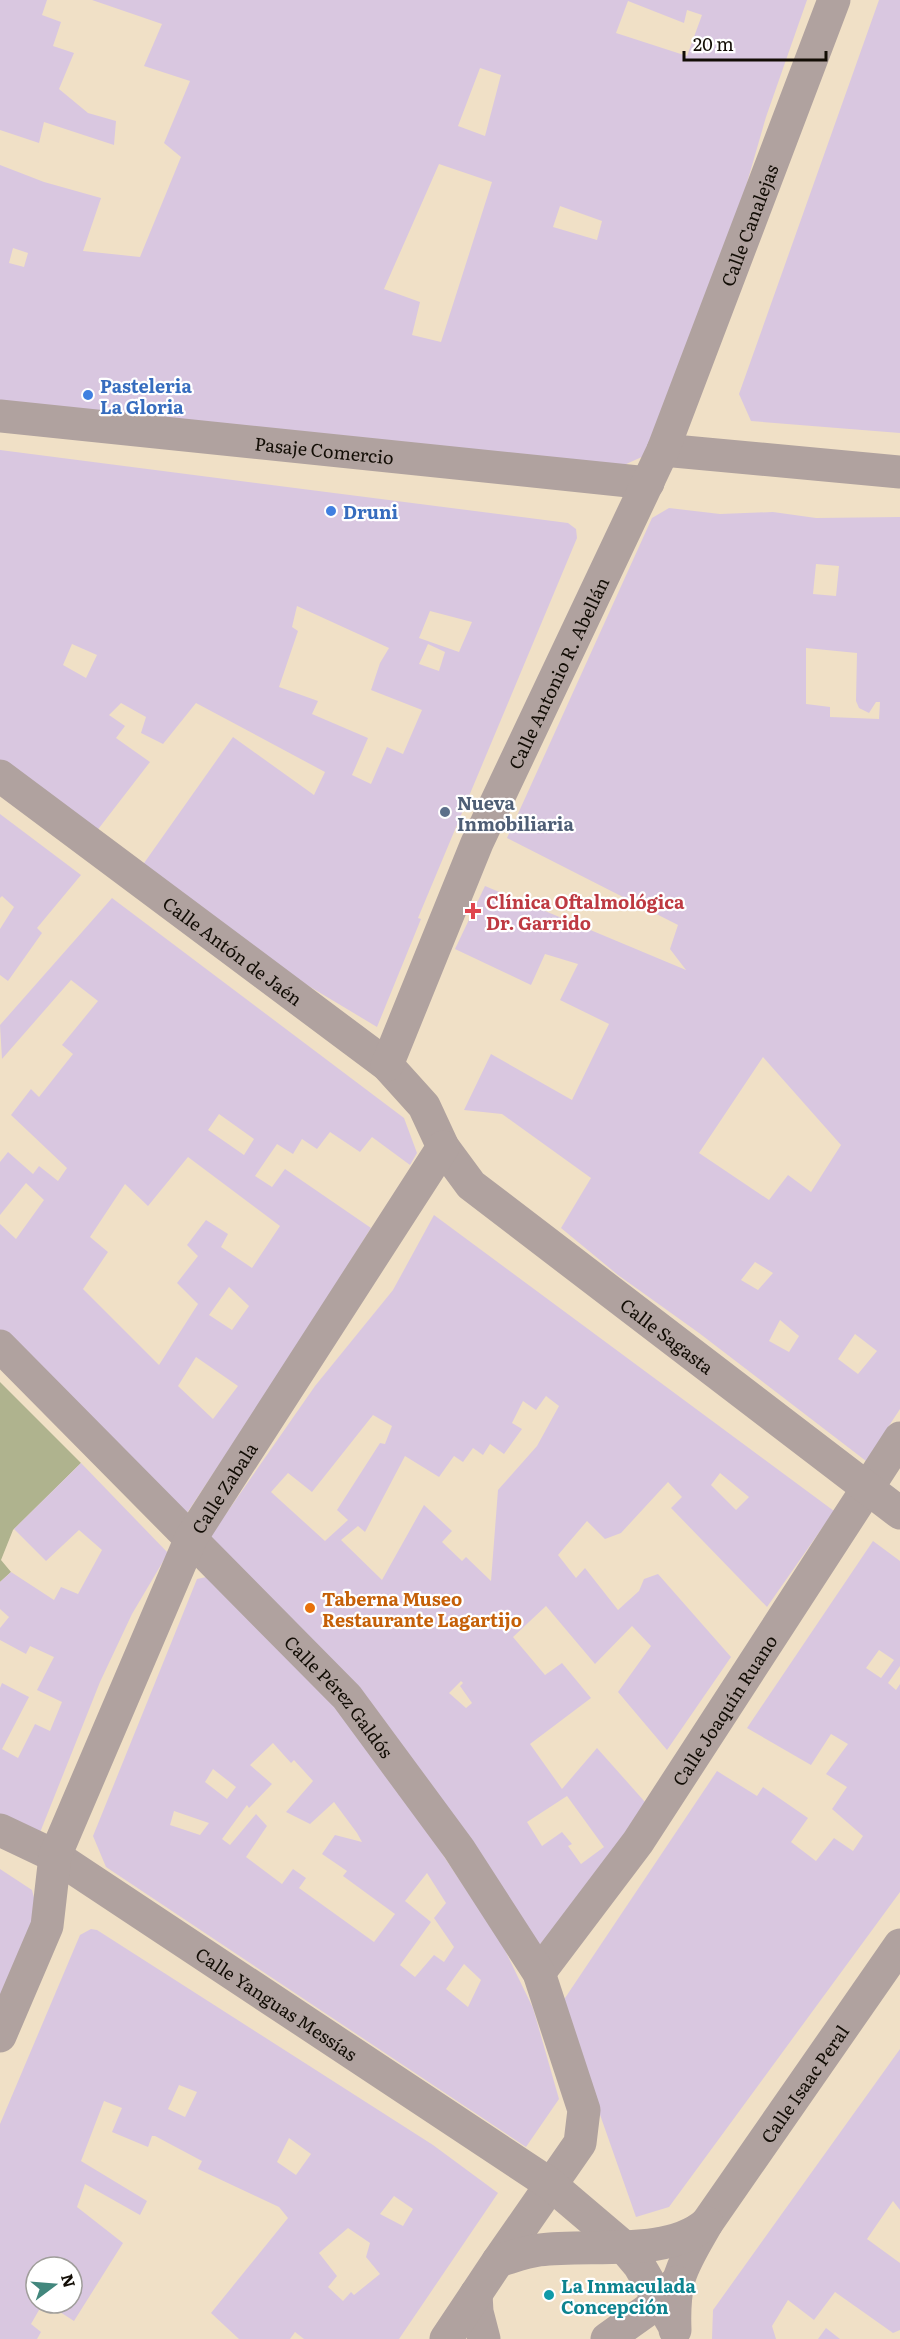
<svg xmlns="http://www.w3.org/2000/svg" width="900" height="2339" font-family="Literata,serif">
<style>
.green{fill:#afb38e}
.building{fill:#d9c7e0;fill-rule:evenodd}
.lines{fill:none;stroke-linecap:round;stroke-linejoin:round}
.pedestrian{stroke:#b0a29f;stroke-width:33}
.minor{stroke:#b0a29f;stroke-width:33}
.tertiary{stroke:#b0a29f;stroke-width:33}
.shop-dot{fill:#3f7fe0;stroke:#fff;stroke-width:2}
.service-dot{fill:#5c6f8a;stroke:#fff;stroke-width:2}
.health-dot{fill:#e0444e;stroke:#fff;stroke-width:2}
.food-dot{fill:#e8710a;stroke:#fff;stroke-width:2}
.culture-dot{fill:#0f9aa8;stroke:#fff;stroke-width:2}
.labels{text-anchor:middle;dominant-baseline:central;stroke-width:4.5;stroke-linejoin:round;paint-order:stroke}
.street-label{font-size:18px;fill:#120d05;stroke:#fff}
.shop-label{font-size:18px;font-weight:bold;fill:#366cbe;stroke:#fff;text-anchor:start}
.service-label{font-size:18px;font-weight:bold;fill:#4e5e75;stroke:#fff;text-anchor:start}
.health-label{font-size:18px;font-weight:bold;fill:#be3a42;stroke:#fff;text-anchor:start}
.food-label{font-size:18px;font-weight:bold;fill:#c56008;stroke:#fff;text-anchor:start}
.culture-label{font-size:18px;font-weight:bold;fill:#0d838f;stroke:#fff;text-anchor:start}
</style>
<rect width="100%" height="100%" fill="#f0e0c6"/>
<path class="green" d="M 0,1382 L 81,1463 L 13,1530 L 1,1560 L 11,1572 L 0,1582 Z"/>
<path class="building" d="M 0,0 L 47,0 L 42,15 L 61,22 L 53,46 L 74,53 L 59,89 L 88,113 L 116,121 L 114,145 L 44,122 L 39,143 L 0,130 Z
M 92,0 L 807,0 L 766,117 L 742,200 L 644,456 L 624,465 L 0,401 L 0,165 L 44,182 L 101,198 L 83,251 L 140,257 L 181,157 L 164,143 L 190,81 L 144,66 L 162,24 ZM 628,1 L 684,23 L 687,10 L 702,15 L 687,56 L 616,33 ZM 480,68 L 501,75 L 485,136 L 458,126 ZM 439,164 L 492,182 L 441,342 L 412,335 L 420,302 L 384,289 ZM 560,206 L 602,221 L 597,240 L 553,227 ZM 13,248 L 28,253 L 24,267 L 9,263 Z
M 879,0 L 900,0 L 900,433 L 751,421 L 739,394 Z
M 0,450 L 568,523 L 576,529 L 577,538 L 418,918 L 421,919 L 377,1027 L 297,979 L 142,866 L 233,737 L 314,795 L 325,772 L 196,703 L 163,744 L 141,733 L 146,717 L 121,703 L 109,715 L 125,726 L 116,738 L 150,762 L 96,832 L 0,762 ZM 297,606 L 389,648 L 380,663 L 371,690 L 422,710 L 403,754 L 387,747 L 371,784 L 352,775 L 368,738 L 312,714 L 318,701 L 279,687 L 298,631 L 292,627 ZM 430,611 L 472,622 L 459,652 L 419,638 ZM 72,644 L 97,655 L 86,678 L 63,665 ZM 428,644 L 445,652 L 439,671 L 419,664 Z
M 669,508 L 720,514 L 773,512 L 816,518 L 900,517 L 900,1409 L 866,1461 L 699,1333 L 618,1275 L 561,1228 L 591,1178 L 502,1114 L 464,1110 L 491,1054 L 572,1100 L 609,1024 L 560,1000 L 578,964 L 545,954 L 531,985 L 455,949 L 485,886 L 686,970 L 670,949 L 678,925 L 507,838 L 652,518 ZM 816,564 L 839,566 L 836,596 L 813,594 ZM 806,648 L 857,653 L 856,701 L 859,708 L 869,713 L 876,702 L 880,702 L 879,719 L 830,717 L 830,707 L 806,704 ZM 763,1057 L 841,1145 L 811,1192 L 788,1175 L 769,1200 L 699,1153 ZM 755,1262 L 773,1273 L 758,1290 L 741,1280 ZM 780,1320 L 799,1336 L 789,1352 L 769,1341 ZM 855,1334 L 877,1351 L 858,1374 L 838,1359 Z
M 0,814 L 81,875 L 37,928 L 42,933 L 8,981 L 0,975 L 0,929 L 14,907 L 2,896 L 0,898 Z
M 112,898 L 404,1118 L 417,1153 L 410,1165 L 372,1137 L 360,1152 L 330,1132 L 317,1149 L 302,1139 L 293,1154 L 277,1144 L 255,1176 L 272,1187 L 285,1169 L 371,1228 L 294,1352 L 185,1516 L 0,1331 L 0,1224 L 16,1239 L 44,1200 L 26,1183 L 0,1215 L 0,1162 L 8,1152 L 33,1174 L 39,1166 L 58,1181 L 67,1168 L 11,1115 L 31,1089 L 39,1097 L 73,1054 L 62,1045 L 98,1001 L 71,980 L 2,1059 L 0,1025 ZM 219,1114 L 254,1139 L 244,1155 L 208,1130 ZM 188,1157 L 280,1226 L 252,1268 L 221,1247 L 228,1234 L 206,1220 L 187,1245 L 198,1256 L 177,1283 L 198,1304 L 159,1365 L 83,1289 L 108,1252 L 90,1237 L 125,1184 L 148,1206 ZM 229,1287 L 249,1306 L 232,1330 L 209,1315 ZM 196,1357 L 238,1386 L 213,1419 L 178,1386 Z
M 434,1215 L 834,1511 L 767,1607 L 671,1508 L 682,1497 L 668,1482 L 621,1533 L 605,1539 L 587,1521 L 558,1555 L 576,1578 L 585,1568 L 618,1610 L 639,1591 L 644,1579 L 658,1574 L 731,1657 L 667,1750 L 618,1692 L 651,1646 L 632,1626 L 595,1664 L 546,1606 L 513,1637 L 545,1675 L 562,1663 L 591,1698 L 530,1744 L 562,1789 L 597,1748 L 653,1811 L 537,1948 L 207,1541 L 315,1386 L 393,1290 ZM 546,1396 L 559,1406 L 537,1446 L 498,1490 L 491,1581 L 466,1557 L 462,1561 L 442,1542 L 452,1531 L 424,1505 L 382,1580 L 341,1540 L 358,1526 L 365,1532 L 405,1456 L 439,1477 L 454,1456 L 463,1462 L 473,1448 L 483,1455 L 490,1444 L 504,1454 L 522,1429 L 512,1423 L 523,1401 L 536,1410 ZM 373,1415 L 392,1426 L 385,1444 L 380,1443 L 337,1510 L 348,1520 L 325,1541 L 271,1492 L 288,1473 L 312,1492 ZM 720,1473 L 749,1497 L 736,1510 L 711,1485 ZM 461,1681 L 463,1683 L 460,1686 L 472,1703 L 466,1708 L 449,1693 ZM 567,1796 L 604,1847 L 581,1864 L 568,1846 L 572,1844 L 562,1832 L 542,1846 L 527,1822 Z
M 81,1463 L 168,1553 L 132,1614 L 100,1682 L 37,1840 L 0,1819 L 0,1688 L 2,1683 L 29,1697 L 2,1749 L 18,1758 L 35,1724 L 50,1731 L 62,1702 L 37,1690 L 54,1657 L 30,1646 L 26,1654 L 0,1640 L 0,1628 L 9,1617 L 0,1609 L 0,1582 L 11,1572 L 54,1600 L 61,1587 L 78,1594 L 102,1550 L 79,1530 L 46,1561 L 14,1529 Z
M 873,1541 L 900,1561 L 900,1666 L 888,1683 L 896,1690 L 900,1684 L 900,1892 L 669,2207 L 636,2217 L 561,2004 L 717,1771 L 757,1796 L 763,1787 L 808,1818 L 791,1842 L 816,1861 L 834,1838 L 853,1851 L 863,1836 L 832,1809 L 847,1787 L 826,1774 L 848,1744 L 831,1734 L 811,1765 L 747,1728 ZM 879,1650 L 894,1660 L 881,1678 L 866,1668 Z
M 211,1576 L 269,1628 L 381,1762 L 501,1942 L 533,2008 L 559,2099 L 526,2147 L 106,1867 L 93,1836 L 197,1579 ZM 273,1743 L 291,1763 L 294,1760 L 313,1781 L 286,1812 L 310,1824 L 334,1802 L 357,1833 L 362,1842 L 335,1835 L 322,1854 L 347,1871 L 343,1876 L 395,1914 L 374,1942 L 299,1888 L 306,1878 L 293,1869 L 282,1884 L 246,1857 L 267,1826 L 256,1814 L 230,1845 L 222,1839 L 247,1805 L 249,1808 L 272,1784 L 250,1765 ZM 213,1769 L 236,1787 L 227,1799 L 205,1782 ZM 174,1811 L 209,1823 L 200,1835 L 170,1825 ZM 427,1873 L 446,1903 L 434,1918 L 454,1947 L 444,1962 L 434,1955 L 415,1977 L 400,1965 L 431,1922 L 405,1901 ZM 464,1964 L 481,1980 L 468,2007 L 446,1989 Z
M 0,1869 L 32,1890 L 37,1909 L 0,2001 Z
M 91,1929 L 97,1930 L 433,2145 L 498,2193 L 399,2339 L 304,2339 L 295,2332 L 290,2339 L 239,2339 L 211,2313 L 288,2218 L 279,2207 L 198,2169 L 202,2161 L 155,2136 L 152,2136 L 148,2147 L 112,2132 L 122,2108 L 104,2101 L 81,2161 L 147,2201 L 140,2215 L 85,2184 L 77,2207 L 123,2243 L 74,2321 L 46,2303 L 72,2303 L 72,2267 L 36,2267 L 36,2303 L 43,2303 L 31,2324 L 41,2332 L 37,2339 L 0,2339 L 0,2124 L 80,1935 ZM 179,2085 L 197,2092 L 185,2117 L 168,2109 ZM 289,2138 L 311,2154 L 296,2175 L 277,2162 ZM 394,2196 L 413,2209 L 403,2226 L 380,2214 ZM 348,2228 L 370,2243 L 366,2257 L 380,2274 L 354,2295 L 351,2292 L 343,2301 L 328,2287 L 337,2276 L 319,2253 Z
M 900,2049 L 900,2210 L 893,2201 L 867,2239 L 900,2263 L 900,2330 L 893,2333 L 835,2292 L 814,2320 L 788,2300 L 772,2326 L 776,2339 L 712,2339 L 713,2310 Z
M 826,2328 L 840,2339 L 818,2339 Z"/>
<g class="lines">
<g class="pedestrian">
<path id="s1" d="M 0,416 L 648,483"/>
<path id="s2" d="M 539,1973 L 638,1842 L 900,1438"/>
</g>
<g class="minor">
<path d="M 663,450 L 900,472"/>
<path id="s3" d="M 0,776 L 387,1065 L 424,1106 L 443,1147 L 471,1185 L 900,1513"/>
<path id="s4" d="M 387,1065 L 477,843 L 663,450 L 834,0"/>
<path id="s5" d="M 0,1346 L 347,1697 L 459,1849 L 539,1973 L 584,2110 L 580,2143 L 498,2261"/>
<path id="s6" d="M 0,1830 L 55,1856 L 550,2184 L 623,2246 L 639,2265 L 672,2322"/>
<path id="s7" d="M 0,2036 L 47,1926 L 55,1856 L 191,1538 L 443,1147"/>
</g>
<g class="tertiary">
<path d="M 476,2294 L 477,2312 L 484,2339"/>
<path id="s8" d="M 675,2330 C 673,2277 682,2267 707,2223 L 900,1945"/>
<path d="M 446,2339 L 498,2261 C 512,2257 525,2252 539,2250 C 589,2243 668,2258 707,2223"/>
<path d="M 607,2339 L 646,2311 L 677,2282"/>
</g>
</g>
<g class="shop-dot">
<circle cx="88" cy="395" r="6"/>
<circle cx="331" cy="511" r="6"/>
</g>
<circle class="service-dot" cx="445" cy="812" r="6"/>
<path class="health-dot" d="M470 902h6v6h6v6h-6v6h-6v-6h-6v-6h6z"/>
<circle class="food-dot" cx="310" cy="1608" r="6"/>
<circle class="culture-dot" cx="549" cy="2295" r="6"/>
<g class="labels">
<g class="street-label">
<text stroke="none"><textPath href="#s4" startOffset="915">Calle Canalejas</textPath></text>
<text stroke="none"><textPath href="#s1" startOffset="326">Pasaje Comercio</textPath></text>
<text stroke="none"><textPath href="#s4" startOffset="428">Calle Antonio R. Abellán</textPath></text>
<text stroke="none"><textPath href="#s3" startOffset="291">Calle Antón de Jaén</textPath></text>
<text stroke="none"><textPath href="#s3" startOffset="878">Calle Sagasta</textPath></text>
<text stroke="none"><textPath href="#s7" startOffset="596">Calle Zabala</textPath></text>
<text stroke="none"><textPath href="#s5" startOffset="488">Calle Pérez Galdós</textPath></text>
<text stroke="none"><textPath href="#s2" startOffset="322">Calle Joaquín Ruano</textPath></text>
<text stroke="none"><textPath href="#s6" startOffset="327">Calle Yanguas Messías</textPath></text>
<text stroke="none"><textPath href="#s8" startOffset="284">Calle Isaac Peral</textPath></text>
</g>
<g class="shop-label">
<text x="100" y="385">Pasteleria<tspan x="100" dy="21">La Gloria</tspan></text>
<text x="343" y="511">Druni</text>
</g>
<g class="service-label">
<text x="457" y="802">Nueva<tspan x="457" dy="21">Inmobiliaria</tspan></text>
</g>
<g class="health-label">
<text x="486" y="901">Clínica Oftalmológica<tspan x="486" dy="21">Dr. Garrido</tspan></text>
</g>
<g class="food-label">
<text x="322" y="1598">Taberna Museo<tspan x="322" dy="21">Restaurante Lagartijo</tspan></text>
</g>
<g class="culture-label">
<text x="561" y="2285">La Inmaculada<tspan x="561" dy="21">Concepción</tspan></text>
</g>
</g>
<g transform="translate(54 2285) rotate(74)"><circle r="28" fill="#ffffff" stroke="#a09e9b" stroke-width="1.5"/>
<path d="M0-4.5L10 22L0 15L-10 22Z" fill="#42877d"/>
<text y="-9" font-size="16" font-weight="bold" text-anchor="middle" fill="#120d05">N</text>
</g>
<path d="M684 51v9h142v-9" fill="none" stroke="#120d05" stroke-width="3"/>
<text x="693" y="51" font-size="18" fill="#120d05" stroke="#ffffff" stroke-width="4.5" paint-order="stroke">20 m</text>
</svg>
